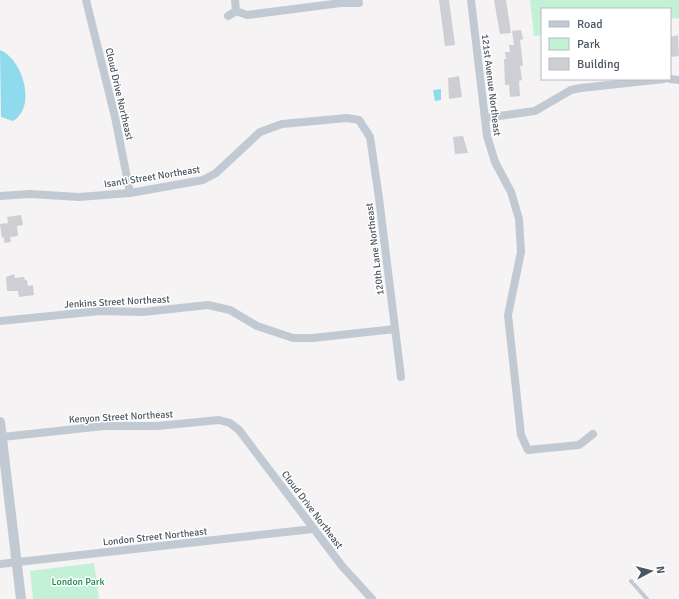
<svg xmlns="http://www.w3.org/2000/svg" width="679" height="599" font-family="Signika,sans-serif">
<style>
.green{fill:#c3f1d5}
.water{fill:#90daee}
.building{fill:#cdcfd5}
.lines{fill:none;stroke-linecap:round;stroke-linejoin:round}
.service{stroke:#c1cad2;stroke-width:4}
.minor{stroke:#c1cad2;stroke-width:8}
.tertiary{stroke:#c1cad2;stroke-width:10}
.labels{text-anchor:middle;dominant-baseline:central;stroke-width:3;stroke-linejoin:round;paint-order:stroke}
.street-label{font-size:10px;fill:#4a5661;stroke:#fff}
.park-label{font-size:10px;fill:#17864f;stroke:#fff}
</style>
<rect width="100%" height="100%" fill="#f5f3f3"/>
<path class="green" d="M 530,0 L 679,0 L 679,18 L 670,19 L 670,9 L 542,9 L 542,35 L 534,36 Z
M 94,563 L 99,599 L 33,599 L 30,571 Z"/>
<path class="water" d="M 0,50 C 23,59 37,107 13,121 L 1,117 Z
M 441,89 L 441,100 L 435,101 L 433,90 Z"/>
<path class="building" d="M 439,0 L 449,0 L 455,45 L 445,46 Z
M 494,0 L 506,0 L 511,33 L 500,34 Z
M 521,30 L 523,39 L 520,40 L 523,66 L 520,66 L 522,80 L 519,81 L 520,96 L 510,97 L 509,85 L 505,85 L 504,59 L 506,59 L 505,52 L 510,52 L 509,45 L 514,45 L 512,31 Z
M 678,35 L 679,56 L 670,57 L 670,37 Z
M 459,76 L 462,97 L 449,99 L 448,78 Z
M 463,136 L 468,153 L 455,154 L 453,137 Z
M 21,215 L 23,225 L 17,226 L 18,236 L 10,237 L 11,242 L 4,243 L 4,237 L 2,238 L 0,224 L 8,223 L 7,217 Z
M 14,274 L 15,278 L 24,277 L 25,280 L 27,280 L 28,286 L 33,285 L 34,295 L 19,297 L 18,291 L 7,291 L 6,277 Z"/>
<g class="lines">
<path class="service" d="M 631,581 L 647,599"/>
<path class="minor" d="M 86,0 L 115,117 L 130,193
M 235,0 L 236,11
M 471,0 L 487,136 L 495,162 L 511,192 L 519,219 L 521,252 L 508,315 L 521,435 L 528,450 L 579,445 L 593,434
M 236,11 L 247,15 L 341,3 L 359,3 L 358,0
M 228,16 L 236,11
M 670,79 L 679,80
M 485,118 L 535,111 L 571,90 L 581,88 L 664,79
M 0,196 L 30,194 L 79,197 L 130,193 L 203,180 L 216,173 L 260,132 L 282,124 L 347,118 L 359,120 L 370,137 L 379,198 L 401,377
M 0,321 L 100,311 L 143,312 L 208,305 L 230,310 L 257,326 L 293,338 L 313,338 L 395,329
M 2,437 L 104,426 L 157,426 L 219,420 L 230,423 L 239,430 L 342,566 L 372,599
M 0,564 L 313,529"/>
<path class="tertiary" d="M 0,422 L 21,599"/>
</g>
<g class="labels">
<g class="street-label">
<text transform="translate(491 85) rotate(83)">121st Avenue Northeast</text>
<text transform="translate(119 94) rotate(77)">Cloud Drive Northeast</text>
<text transform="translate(152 177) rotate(-9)">Isanti Street Northeast</text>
<text transform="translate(375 249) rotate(-97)">120th Lane Northeast</text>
<text transform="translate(117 302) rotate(-3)">Jenkins Street Northeast</text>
<text transform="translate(121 417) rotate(-3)">Kenyon Street Northeast</text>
<text transform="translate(312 510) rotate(53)">Cloud Drive Northeast</text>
<text transform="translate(155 537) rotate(-6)">London Street Northeast</text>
</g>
<g class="park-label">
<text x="78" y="582">London Park</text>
</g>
</g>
<rect x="541" y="8" width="130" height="72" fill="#ffffff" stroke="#b7bbc0"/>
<rect x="549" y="21" width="20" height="6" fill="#c1cad2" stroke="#b7bbc0"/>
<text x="577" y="28" font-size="12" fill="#4a5661">Road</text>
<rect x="549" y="38" width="20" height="12" fill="#c3f1d5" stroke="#b7bbc0"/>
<text x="577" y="48" font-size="12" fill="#4a5661">Park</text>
<rect x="549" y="58" width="20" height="12" fill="#cdcfd5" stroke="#b7bbc0"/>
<text x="577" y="68" font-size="12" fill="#4a5661">Building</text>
<g transform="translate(651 571) rotate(83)" stroke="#ffffff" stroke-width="3" paint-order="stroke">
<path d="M0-3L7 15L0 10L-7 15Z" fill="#4a5661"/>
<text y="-6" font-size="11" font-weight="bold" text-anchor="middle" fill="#4a5661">N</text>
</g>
</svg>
